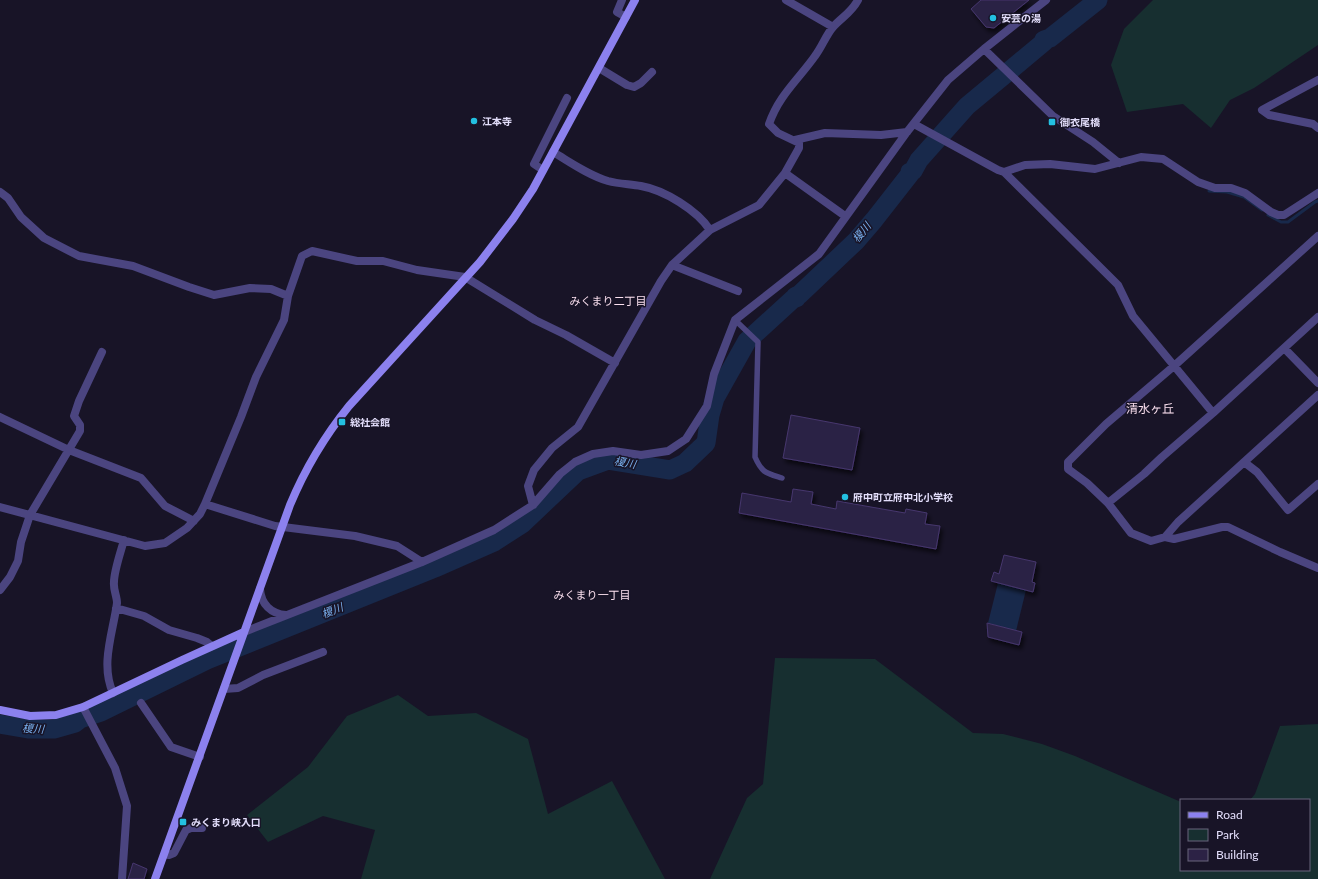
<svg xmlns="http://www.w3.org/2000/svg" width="1318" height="879" font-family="Lato,'Noto Sans JP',sans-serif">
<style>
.green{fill:#172f30}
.water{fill:#18294b}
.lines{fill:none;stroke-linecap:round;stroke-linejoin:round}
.stream{stroke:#18294b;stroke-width:3}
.river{stroke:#18294b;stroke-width:19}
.building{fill:#2c2245;stroke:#46376e;filter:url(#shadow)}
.lane{stroke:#4b4580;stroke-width:5.5}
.street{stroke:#4b4580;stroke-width:8}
.secondary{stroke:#8c81ee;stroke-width:8}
.poi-dot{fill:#23c0e1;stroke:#181427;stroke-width:1.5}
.labels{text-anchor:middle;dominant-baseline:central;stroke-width:3;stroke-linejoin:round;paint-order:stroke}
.poi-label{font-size:10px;font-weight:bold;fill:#e3defb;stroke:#181427;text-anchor:start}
.water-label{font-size:11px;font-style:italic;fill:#79afed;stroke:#181427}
.neighbourhood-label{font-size:11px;fill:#fbe0ef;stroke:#181427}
.quarter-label{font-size:12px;fill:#fbe0ef;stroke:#181427}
</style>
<defs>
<filter id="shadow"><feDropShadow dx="2.5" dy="4" stdDeviation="2" flood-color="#0009"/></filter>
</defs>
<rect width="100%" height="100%" fill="#181427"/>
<path class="green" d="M 1153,0 L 1318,0 L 1318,45 L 1254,88 L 1230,100 L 1211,128 L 1183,104 L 1127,112 L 1111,65 L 1124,29 Z
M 775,658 L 875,659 L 973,733 L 1003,734 L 1042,744 L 1075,756 L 1181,802 L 1181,870 L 1309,870 L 1309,800 L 1250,800 L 1255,794 L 1280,726 L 1318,724 L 1318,879 L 710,879 L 747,798 L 763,784 Z
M 398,695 L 428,716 L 476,713 L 528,739 L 548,814 L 612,781 L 665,879 L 361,879 L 375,830 L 323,816 L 268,842 L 247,815 L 308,767 L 347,716 Z"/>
<path class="water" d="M 998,583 L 1026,590 L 1016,631 L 988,623 Z"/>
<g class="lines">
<path class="stream" d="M 1209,191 L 1227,192 L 1244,197 L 1262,210
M 1268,215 L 1281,222 L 1288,222 L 1315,202 L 1318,201"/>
<path class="river" d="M 0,724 L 28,729 L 54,729 L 75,723 L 80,719 L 101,712 L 207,660 L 435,568 L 494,542 L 522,524 L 578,471 L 608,460 L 670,470 L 685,463 L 706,443 L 710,415 L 715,398 L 747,341 L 793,299 L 796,298 L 796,296 L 799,295 L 856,241 L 874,220 L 910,174 L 910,172 L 913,171 L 919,160 L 967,106 L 1044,42 L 1044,40 L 1050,38 L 1098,0"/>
</g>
<path class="building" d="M 981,0 L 1029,0 L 994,28 L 986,27 L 971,9 Z
M 791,415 L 860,428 L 852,470 L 783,458 Z
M 793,489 L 813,492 L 811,504 L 836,509 L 837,501 L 905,513 L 906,509 L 927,513 L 925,524 L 940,526 L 936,549 L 739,513 L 742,493 L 791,502 Z
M 1004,555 L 1036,562 L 1032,582 L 1035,583 L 1033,592 L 991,581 L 994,572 L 999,574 Z
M 987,623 L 1022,632 L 1019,645 L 988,637 Z
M 133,863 L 147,869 L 144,879 L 128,879 Z"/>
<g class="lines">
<path class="lane" d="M 735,320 L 758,342 L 755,457 C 762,473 766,473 782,478"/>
<path class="street" d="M 622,0 L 617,12 L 626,17
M 786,0 L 833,27
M 984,49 L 1053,116 L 1093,142 L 1119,163
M 599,68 L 627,85 L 634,87 L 641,83 L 652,72
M 1318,80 L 1262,110 L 1269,115 L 1313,124 L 1318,128
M 914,124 L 998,170 L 1004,172 L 1118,285 L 1133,316 L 1213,413
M 795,140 L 825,133 L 881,135 L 907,132
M 553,152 C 570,162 588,175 608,181 C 619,184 630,184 641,186 C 664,190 697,210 710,230
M 543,170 L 534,164 L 567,98
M 1004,172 L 1025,165 L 1050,164 L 1095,169 L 1141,157 L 1163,159 L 1198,182 L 1215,188 L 1231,188 L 1245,193 L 1271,212 L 1278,215 L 1284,215 L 1318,193
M 785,173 L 845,216
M 0,192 L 8,198 L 21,217 L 44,238 L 79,256 L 133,266 L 189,287 L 214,295 L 250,288 L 271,289 L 288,296
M 1318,236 L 1174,366 L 1106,424 L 1068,462 L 1068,469 L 1087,483 L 1108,503 L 1131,533 L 1151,541 L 1165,537 L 1174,539 L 1222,527 L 1228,527 L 1280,552 L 1318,568
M 672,265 L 738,291
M 1284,348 L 1318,383
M 0,417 L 69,450 L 141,478 L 165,506 L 194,521
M 1244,462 L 1257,472 L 1288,510 L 1318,484
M 1108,503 L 1144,474 L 1162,457 L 1213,413 L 1318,317
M 205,504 L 275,526 L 355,536 L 397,546 L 422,562
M 533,505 L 528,486 L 534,470 L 552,448 L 578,427 L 661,281 L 672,265 L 710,230 L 759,205 L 785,173 L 799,148 L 799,143 L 778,133 L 769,124 C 779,95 798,80 815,56 C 822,47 826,35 833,27 C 842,17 851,13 858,0
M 0,507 L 145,546 L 165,543 L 187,528 L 200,514 L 205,504 L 241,417 L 256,377 L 284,320 L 288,296 L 302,256 L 312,251 L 357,261 L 383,261 L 417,270 L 465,277 L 535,320 L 566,335 L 615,363
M 1165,537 L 1178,522 L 1318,395
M 260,589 C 261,604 271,614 286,615
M 0,590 L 10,577 L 18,561 L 21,542 L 30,515 L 80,431 L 80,425 L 74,416 L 79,401 L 102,352
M 116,608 L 144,616 L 169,630 L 197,638 L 207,642 L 212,646
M 244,632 L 422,562 L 494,530 L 533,505 L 560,474 L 575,462 L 593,454 L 613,451 L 641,455 L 668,451 L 686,439 L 707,406 L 714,374 L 735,320 L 819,254 L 907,132 L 948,80 L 984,49 L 1046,0
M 224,689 L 238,688 L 263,675 L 323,652
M 113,693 C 100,664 113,633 117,603 C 117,596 113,589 114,582 C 114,571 121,551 124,540
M 141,703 L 171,747 L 200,757
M 83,707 L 115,768 L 127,806 L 122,879
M 165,854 L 169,855 L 174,853 L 186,830 L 191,828 L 202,828"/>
<path class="secondary" d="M 0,710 L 30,716 L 56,715 L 83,707 L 182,660 L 244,632
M 155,879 L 290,505 C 305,469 324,437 349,406 L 480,262 L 513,219 L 533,189 L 635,0"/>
</g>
<g class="poi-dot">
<circle cx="993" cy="18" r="4"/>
<circle cx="474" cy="121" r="4"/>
<rect x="1048" y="118" width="8" height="8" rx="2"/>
<rect x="338" y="418" width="8" height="8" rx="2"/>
<circle cx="845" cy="497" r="4"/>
<rect x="179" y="818" width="8" height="8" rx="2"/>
</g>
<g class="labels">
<g class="poi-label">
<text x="1001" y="18">安芸の湯</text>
<text x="482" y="121">江本寺</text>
<text x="1060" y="122">御衣尾橋</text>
<text x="350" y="422">総社会館</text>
<text x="853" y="497">府中町立府中北小学校</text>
<text x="191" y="822">みくまり峡入口</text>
</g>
<g class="water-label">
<text transform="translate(861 232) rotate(-50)">榎川</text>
<text transform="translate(625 462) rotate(10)">榎川</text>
<text transform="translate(332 610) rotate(-22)">榎川</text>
<text transform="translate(33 728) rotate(4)">榎川</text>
</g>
<g class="neighbourhood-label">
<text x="608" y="300">みくまり二丁目</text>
<text x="592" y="594">みくまり一丁目</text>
</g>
<g class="quarter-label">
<text x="1150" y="408">清水ヶ丘</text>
</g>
</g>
<rect x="1180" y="799" width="130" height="72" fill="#181427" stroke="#69657c"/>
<rect x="1188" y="812" width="20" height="6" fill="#8c81ee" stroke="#69657c"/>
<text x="1216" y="819" font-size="12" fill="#e3defb">Road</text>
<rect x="1188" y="829" width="20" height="12" fill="#172f30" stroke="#69657c"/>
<text x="1216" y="839" font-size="12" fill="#e3defb">Park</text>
<rect x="1188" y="849" width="20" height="12" fill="#2c2245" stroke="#69657c"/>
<text x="1216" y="859" font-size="12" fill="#e3defb">Building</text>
</svg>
